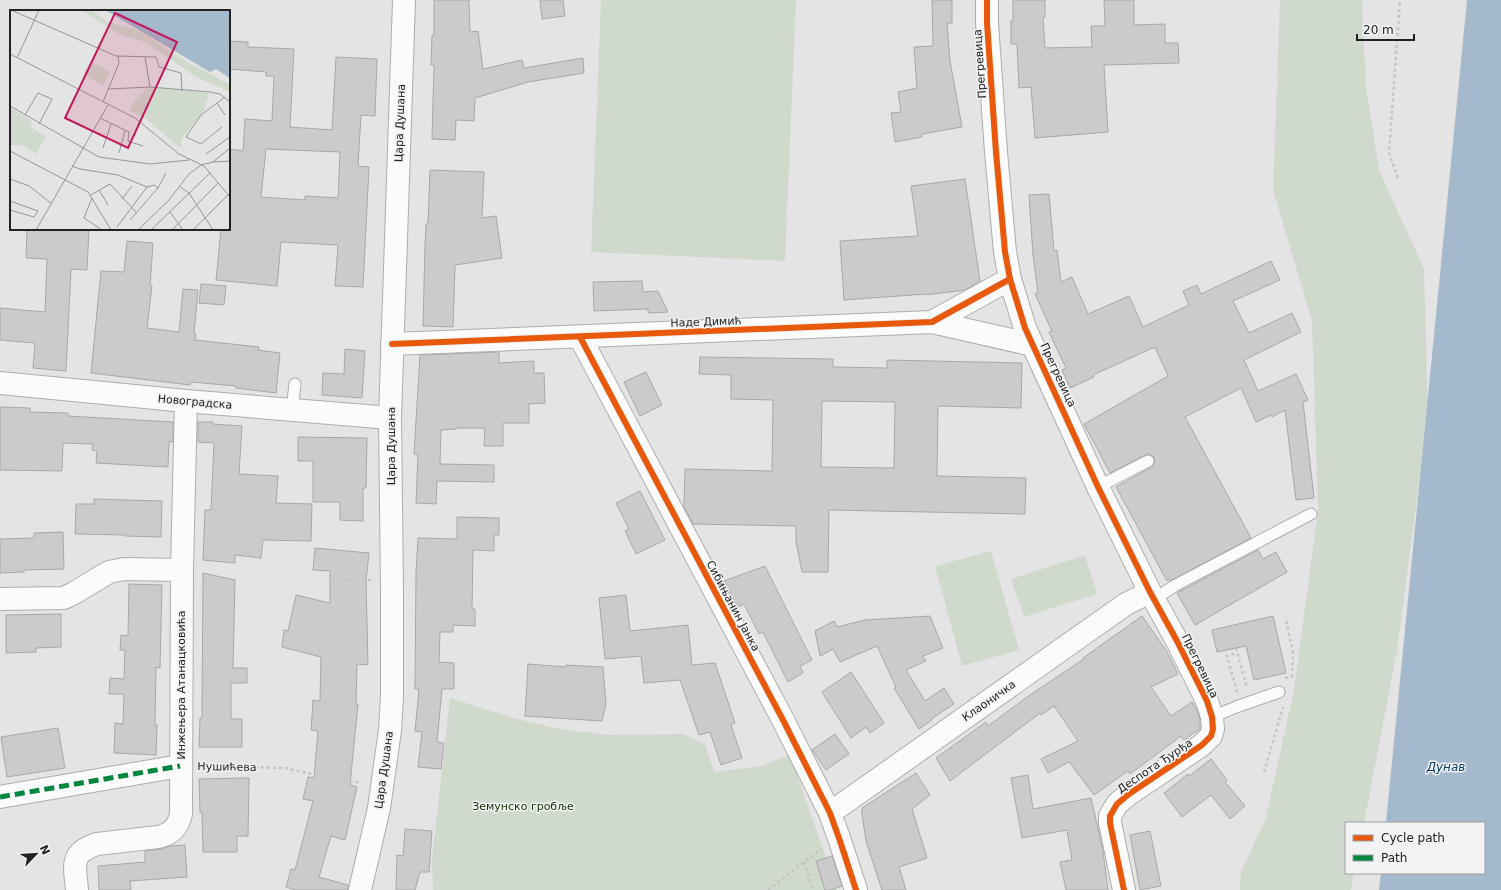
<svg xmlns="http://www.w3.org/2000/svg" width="1501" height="890" font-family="'DejaVu Sans',sans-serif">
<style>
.green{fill:#d0dacc}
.water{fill:#a4b9cc}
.building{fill:#cbcbcb;stroke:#a8a8a8;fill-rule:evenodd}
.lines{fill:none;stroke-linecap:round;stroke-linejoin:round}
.lane-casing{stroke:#adadad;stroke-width:13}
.street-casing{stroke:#adadad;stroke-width:24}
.secondary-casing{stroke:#adadad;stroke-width:24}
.path{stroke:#c4c5c5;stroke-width:2.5;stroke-dasharray:3 3;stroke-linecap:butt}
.lane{stroke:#fbfbfb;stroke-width:11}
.street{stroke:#fbfbfb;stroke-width:22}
.secondary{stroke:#fbfbfb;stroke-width:22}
.quiet{stroke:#00873e;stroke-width:5;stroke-dasharray:10 5;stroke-linecap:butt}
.cycleway-casing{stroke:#f0f2f3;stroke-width:8}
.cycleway{stroke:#e8590c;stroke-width:6}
.labels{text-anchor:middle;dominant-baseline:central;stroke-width:3;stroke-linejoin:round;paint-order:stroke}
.street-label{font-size:11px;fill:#222;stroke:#f0f2f3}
.park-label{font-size:11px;fill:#153202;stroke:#f0f2f3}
.water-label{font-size:12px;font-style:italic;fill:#0b3f63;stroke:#f0f2f3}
.inset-road{fill:none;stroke:#969696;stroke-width:1}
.view{fill:#c2185b;fill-opacity:0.15;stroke:#c2185b;stroke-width:2}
.inset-edge{fill:none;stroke:#222;stroke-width:2}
</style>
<rect width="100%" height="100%" fill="#e4e4e4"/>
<path class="green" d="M 601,0 L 796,0 L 785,261 L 591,252 Z
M 1280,0 L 1362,0 L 1366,87 L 1379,170 L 1424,269 L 1428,414 L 1397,651 L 1364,823 L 1346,823 L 1346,873 L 1354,873 L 1351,890 L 1240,890 L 1241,871 L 1265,821 L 1294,690 L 1318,510 L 1312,321 L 1273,190 Z
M 991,551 L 1019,650 L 962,666 L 935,566 Z
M 1085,555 L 1097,594 L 1024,617 L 1011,579 Z
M 450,698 L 513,718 L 559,729 L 610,735 L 683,734 L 705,744 L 714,772 L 761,766 L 790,754 L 837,890 L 433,890 L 432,859 Z"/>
<path class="water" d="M 1467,0 L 1501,0 L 1501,890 L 1379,890 L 1381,873 L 1484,873 L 1484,823 L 1386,823 Z"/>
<path class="building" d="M 434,0 L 469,0 L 470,32 L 478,31 L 483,69 L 522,60 L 524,68 L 583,58 L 584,73 L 528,82 L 475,98 L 474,121 L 456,120 L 455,140 L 432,139 L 434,65 L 431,65 L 432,35 L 434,35 Z
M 540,0 L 563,0 L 565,16 L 542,19 Z
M 932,0 L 952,0 L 952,23 L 947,23 L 950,61 L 962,127 L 922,134 L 922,137 L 895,142 L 891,113 L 901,112 L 898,92 L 917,88 L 914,47 L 933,46 Z
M 1013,0 L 1045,0 L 1045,17 L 1043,18 L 1045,48 L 1092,47 L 1091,26 L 1105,26 L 1104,0 L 1134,0 L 1134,25 L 1165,24 L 1165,43 L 1178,43 L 1179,63 L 1104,65 L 1108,132 L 1035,138 L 1031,87 L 1019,88 L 1017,44 L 1011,44 L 1011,21 L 1013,21 Z
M 229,41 L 248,42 L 248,47 L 294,49 L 290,127 L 332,130 L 336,57 L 377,59 L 375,116 L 361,115 L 358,166 L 369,167 L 363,287 L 335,286 L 338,245 L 281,242 L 277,286 L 216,280 L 221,229 L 229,229 L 229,149 L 243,151 L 245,119 L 272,121 L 274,76 L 266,76 L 266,72 L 229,69 ZM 266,149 L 340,152 L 338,198 L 305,196 L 305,200 L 261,197 Z
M 430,170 L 484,172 L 482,218 L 496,216 L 502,258 L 455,265 L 453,327 L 423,326 L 425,246 L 426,224 L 428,224 Z
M 965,179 L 980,281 L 965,290 L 926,295 L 926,294 L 844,300 L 840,241 L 918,236 L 911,186 Z
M 1049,194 L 1054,251 L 1057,250 L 1061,282 L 1072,277 L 1088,314 L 1129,296 L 1143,327 L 1189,305 L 1183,291 L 1197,285 L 1201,294 L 1271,261 L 1280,280 L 1233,301 L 1249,333 L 1292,313 L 1301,332 L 1244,360 L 1258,391 L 1296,374 L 1308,400 L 1303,402 L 1314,498 L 1296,500 L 1285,410 L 1272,417 L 1271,415 L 1256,422 L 1241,388 L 1185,417 L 1251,538 L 1170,581 L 1169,579 L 1167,581 L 1116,487 L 1152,467 L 1155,462 L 1154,457 L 1149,454 L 1145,455 L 1110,473 L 1084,424 L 1168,376 L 1155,347 L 1093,375 L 1094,377 L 1070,388 L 1062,370 L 1066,368 L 1049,332 L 1052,331 L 1035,294 L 1038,293 L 1033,255 L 1029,195 Z
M 27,229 L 89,229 L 87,270 L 71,269 L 66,371 L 33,368 L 35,343 L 0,340 L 0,308 L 45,312 L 47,259 L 26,258 Z
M 127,241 L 153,243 L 150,286 L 152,286 L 147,328 L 179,332 L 183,289 L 198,290 L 194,334 L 196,334 L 195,340 L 259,347 L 258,350 L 280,353 L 276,393 L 236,388 L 236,386 L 191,382 L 190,385 L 91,373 L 101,271 L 124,272 Z
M 642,281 L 643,292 L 658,291 L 668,312 L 648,313 L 648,309 L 594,311 L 593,282 Z
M 201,284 L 226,286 L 224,305 L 199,303 Z
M 345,349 L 365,351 L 362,398 L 322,395 L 323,373 L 344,374 Z
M 499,352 L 499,363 L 534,361 L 534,373 L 544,373 L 545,403 L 529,404 L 529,423 L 503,423 L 503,446 L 484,446 L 485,428 L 456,428 L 456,429 L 441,430 L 440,464 L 494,465 L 494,482 L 437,481 L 436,504 L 416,503 L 418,454 L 414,454 L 420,355 Z
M 700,357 L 833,359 L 833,367 L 887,368 L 887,360 L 1022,363 L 1021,408 L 938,406 L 937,476 L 1026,478 L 1025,514 L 829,510 L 828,572 L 802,572 L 796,541 L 796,526 L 693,524 L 684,507 L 685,469 L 772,471 L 773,400 L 731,399 L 731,375 L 699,374 ZM 822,401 L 895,402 L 894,468 L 821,467 Z
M 646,372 L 662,405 L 640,416 L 624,382 Z
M 0,407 L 30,408 L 30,412 L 68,413 L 68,416 L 173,422 L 173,442 L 169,441 L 168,467 L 96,463 L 97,451 L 92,450 L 93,444 L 63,443 L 62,471 L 0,470 Z
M 198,422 L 213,422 L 213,424 L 242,426 L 239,474 L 278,476 L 276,503 L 312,504 L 311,541 L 263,540 L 261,558 L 235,555 L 235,563 L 203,560 L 205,510 L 211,510 L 214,443 L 198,442 Z
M 298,437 L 367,438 L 366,488 L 363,488 L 363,521 L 340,520 L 340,502 L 313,502 L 313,461 L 298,461 Z
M 640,491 L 665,540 L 636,554 L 625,531 L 629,529 L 616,503 Z
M 94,499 L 162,501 L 161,537 L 125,536 L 125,535 L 75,534 L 76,504 L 94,504 Z
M 457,517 L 499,518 L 499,535 L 494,535 L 494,551 L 473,550 L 472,609 L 475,609 L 475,626 L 453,625 L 453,632 L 440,632 L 439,662 L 454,663 L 454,689 L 442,689 L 437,742 L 444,743 L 441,769 L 418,767 L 422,732 L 415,731 L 419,689 L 415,689 L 416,573 L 418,538 L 457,539 Z
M 63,532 L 64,569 L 24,570 L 24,572 L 0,573 L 0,539 L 34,538 L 34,533 Z
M 315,548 L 369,553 L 366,581 L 368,665 L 357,664 L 356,704 L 358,704 L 350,785 L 357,787 L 345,840 L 331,836 L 319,877 L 348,885 L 348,890 L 296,890 L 286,887 L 291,869 L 295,870 L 313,801 L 303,799 L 308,777 L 314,778 L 318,731 L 311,730 L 313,700 L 320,701 L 321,657 L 282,647 L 284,630 L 288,631 L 296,595 L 330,603 L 330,571 L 313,570 Z
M 1258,550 L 1263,559 L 1276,552 L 1287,572 L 1195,625 L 1177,593 Z
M 765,566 L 812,660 L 800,666 L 803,673 L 788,682 L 763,632 L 759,634 L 744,604 L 738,607 L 724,581 Z
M 203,573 L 235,580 L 233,668 L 247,668 L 247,683 L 231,683 L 231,719 L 242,719 L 242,747 L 199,747 L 200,718 L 202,718 Z
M 129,584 L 162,585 L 160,668 L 156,667 L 155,725 L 157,725 L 156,755 L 114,753 L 115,723 L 123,724 L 124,694 L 109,694 L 110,678 L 124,679 L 125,650 L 120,650 L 121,635 L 128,636 Z
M 626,595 L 630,631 L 688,625 L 692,665 L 715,663 L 735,723 L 731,725 L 742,758 L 721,765 L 710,732 L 699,735 L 680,680 L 644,683 L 641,656 L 605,659 L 599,598 Z
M 61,614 L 61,647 L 36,648 L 36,652 L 6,653 L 6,615 Z
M 930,616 L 943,648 L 923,656 L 926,661 L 906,670 L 925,701 L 944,688 L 954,704 L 931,719 L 932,720 L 919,729 L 894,688 L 896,687 L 877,646 L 840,662 L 833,649 L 820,656 L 815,631 L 834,621 L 837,627 L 865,620 Z
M 1142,616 L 1166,650 L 1178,674 L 1151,687 L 1171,716 L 1192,702 L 1197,710 L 1200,719 L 1200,729 L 1184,740 L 1181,736 L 1130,774 L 1128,771 L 1094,795 L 1069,762 L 1048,773 L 1041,759 L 1078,741 L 1054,706 L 1041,715 L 1040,713 L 950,781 L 936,758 L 986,722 L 988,726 L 1027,697 L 1084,659 L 1083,658 Z
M 1273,616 L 1286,673 L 1254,680 L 1246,646 L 1217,652 L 1212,630 Z
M 528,664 L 566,667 L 566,665 L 603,667 L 606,704 L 602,721 L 525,716 Z
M 851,672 L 884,723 L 870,733 L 866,727 L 851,738 L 822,692 Z
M 58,728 L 65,768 L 7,777 L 1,737 Z
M 835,734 L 849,754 L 826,770 L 812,750 Z
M 1211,759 L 1227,780 L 1225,782 L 1245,806 L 1230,819 L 1211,795 L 1182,817 L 1164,793 L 1188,774 L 1189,776 Z
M 916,773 L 930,795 L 912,809 L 927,858 L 899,867 L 906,890 L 882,890 L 866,841 L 862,814 L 862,808 Z
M 1028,775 L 1033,809 L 1091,798 L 1103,851 L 1108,890 L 1066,890 L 1060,862 L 1072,860 L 1067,830 L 1022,838 L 1011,778 Z
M 249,778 L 248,836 L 237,836 L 237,852 L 203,852 L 202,812 L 200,812 L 199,779 Z
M 405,829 L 432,831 L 429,872 L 420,872 L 415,890 L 396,890 L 397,855 L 403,856 Z
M 1150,831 L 1161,886 L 1140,890 L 1130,835 Z
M 185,845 L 187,877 L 130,881 L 131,890 L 99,890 L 98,866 L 145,862 L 145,851 L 161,849 L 171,846 Z
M 832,856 L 842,886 L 830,890 L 825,890 L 816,861 Z"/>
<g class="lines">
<defs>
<path id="lane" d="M 292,410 L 295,384
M 1098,487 L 1148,461
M 1154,599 L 1176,585 L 1311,514
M 1212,717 L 1236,707 L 1279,692"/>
<path id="street" d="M 987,0 L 987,23 L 996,152 L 1005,252 L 1010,279 L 1025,328 L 1098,487 L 1150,592 L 1177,641 L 1207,701 L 1212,717 L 1213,729 L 1211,736 L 1202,745 L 1129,794 L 1117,804 L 1110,816 L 1110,823 L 1124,890
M 932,322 L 1033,345
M 580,337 L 783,720 L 830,813 L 840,841 L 856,890
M 392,344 L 932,322 L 1010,279
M 0,383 L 186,401 L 390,418
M 0,599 L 64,598 L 74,593 L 109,572 L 124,569 L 182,570
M 0,797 L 180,766
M 830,813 L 1126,604 L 1150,592
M 77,890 C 75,866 69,853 97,844 L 158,837 C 171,834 178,828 181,814 L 182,570 L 186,401"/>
<path id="secondary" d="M 360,890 L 379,808 L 390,730 L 392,696 L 392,590 L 390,418 L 404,0"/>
</defs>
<use href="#lane" class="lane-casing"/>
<use href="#street" class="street-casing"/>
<use href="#secondary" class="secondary-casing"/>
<path class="path" d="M 1398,178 L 1389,153 L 1400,0
M 332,580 L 371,580
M 1236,648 L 1247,688
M 1285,678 L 1292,676 L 1293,653 L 1286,620
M 1237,692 L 1227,656 L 1237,653
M 201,766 L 285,768 L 316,775 L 362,783
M 1264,772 L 1283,707
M 804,862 L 813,890
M 768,890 L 804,862 L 822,849"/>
<use href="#lane" class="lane"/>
<use href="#street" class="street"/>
<use href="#secondary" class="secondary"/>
<path class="quiet" d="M 0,797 L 180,766"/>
<defs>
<path id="cycleway" d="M 987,0 L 987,23 L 996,152 L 1005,252 L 1010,279 L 1025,328 L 1098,487 L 1150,592 L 1177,641 L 1207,701 L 1212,717 L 1213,729 L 1211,736 L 1202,745 L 1129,794 L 1117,804 L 1110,816 L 1110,823 L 1124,890
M 580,337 L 783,720 L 830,813 L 840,841 L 856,890
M 392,344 L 932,322 L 1010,279"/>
</defs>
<use href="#cycleway" class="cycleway-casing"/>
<use href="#cycleway" class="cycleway"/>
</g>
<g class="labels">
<g class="street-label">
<text transform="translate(980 64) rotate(-94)">Прегревица</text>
<text transform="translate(400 123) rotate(-88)">Цара Душана</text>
<text transform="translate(706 322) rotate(-2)">Наде Димић</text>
<text transform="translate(1058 375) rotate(65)">Прегревица</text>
<text transform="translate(195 402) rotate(5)">Новоградска</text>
<text transform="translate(391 446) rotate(-90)">Цара Душана</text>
<text transform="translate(733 606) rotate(62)">Сибињанин Јанка</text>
<text transform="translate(1200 666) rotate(64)">Прегревица</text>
<text transform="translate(181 685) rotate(-90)">Инжењера Атанацковића</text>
<text transform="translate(989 701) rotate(-35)">Клаоничка</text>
<text transform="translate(1155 766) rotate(-34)">Деспота Ђурђа</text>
<text transform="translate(227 767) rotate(1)">Нушићева</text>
<text transform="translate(384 770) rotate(-82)">Цара Душана</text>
</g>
<g class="park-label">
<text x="523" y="806">Земунско гробље</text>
</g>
<g class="water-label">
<text x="1446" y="767">Дунав</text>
</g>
</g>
<g transform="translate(10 10)">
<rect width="220" height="220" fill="#e4e4e4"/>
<path d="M 71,0 L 81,0 L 98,12 L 131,21 L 170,48 L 219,74 L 220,82 L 186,67 L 135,32 L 111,25 ZM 80,51 L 100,62 L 93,75 L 73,65 ZM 134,77 L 199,83 L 194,101 L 171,130 L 172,136 L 169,137 L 136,109 L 119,100 L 130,84 L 133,83 ZM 0,98 L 22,111 L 20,116 L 24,119 L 15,134 L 24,120 L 36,126 L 26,144 L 11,134 L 8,136 L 0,135 Z" fill="#d0dacc"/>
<path d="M 95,0 L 220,0 L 220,68 L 206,59 L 200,62 Z" fill="#a4b9cc"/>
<path class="inset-road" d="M 1,0 L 106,46 L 146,47 L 149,57 L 171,63 L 172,81M 0,44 L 125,108 L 169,144 L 194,156 L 220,187M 135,47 L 140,77M 7,48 L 29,0M 98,79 L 140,77 L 200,82 L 210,84 L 220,92M 93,92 L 109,53 L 108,46M 207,93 L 215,105M 0,96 L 89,147 L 140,154 L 179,150M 15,105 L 28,83 L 42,89 L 29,114M 90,108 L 119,122 L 118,131 L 133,136M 212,117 L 191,134 L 176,127 L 191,105 L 215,87M 93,138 L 101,114M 0,141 L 78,182 L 101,220M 109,143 L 115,121M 196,144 L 220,127M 203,152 L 220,151M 62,156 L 70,159 L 108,165 L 137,177M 0,169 L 19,176 L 41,193M 137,177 L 144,175 L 148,178M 170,177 L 179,183 L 203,220M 89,180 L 98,195M 81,185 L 100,174 L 126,202M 82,188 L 74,208 L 92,220M 112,189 L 122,176M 0,191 L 28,201 L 24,207 L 0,200M 160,202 L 173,220M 120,210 L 148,178 L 156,163M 107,217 L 137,177M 26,220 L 98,95M 128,220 L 159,190 L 179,164 L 191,155 L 203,152 L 220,138M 141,220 L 200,163M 162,220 L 208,173M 183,220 L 220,183"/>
<path class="view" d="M 105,3 L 167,32 L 118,138 L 55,108 Z"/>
<rect width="220" height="220" class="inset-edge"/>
</g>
<rect x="1345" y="822" width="140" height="52" fill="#f0f2f3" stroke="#9e9f9f"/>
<rect x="1353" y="835" width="20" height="6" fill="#e8590c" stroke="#9e9f9f"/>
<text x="1381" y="842" font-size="12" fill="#222222">Cycle path</text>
<rect x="1353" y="855" width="20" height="6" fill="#00873e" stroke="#9e9f9f"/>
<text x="1381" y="862" font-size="12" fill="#222222">Path</text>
<g transform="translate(36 854) rotate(65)" stroke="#f0f2f3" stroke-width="3" paint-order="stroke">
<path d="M0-3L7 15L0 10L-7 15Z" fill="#222222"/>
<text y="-6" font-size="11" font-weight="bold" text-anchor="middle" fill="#222222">N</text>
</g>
<path d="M1357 34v6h57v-6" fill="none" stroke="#222222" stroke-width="2"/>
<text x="1363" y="34" font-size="12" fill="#222222" stroke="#f0f2f3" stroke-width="3" paint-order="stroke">20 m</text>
</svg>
